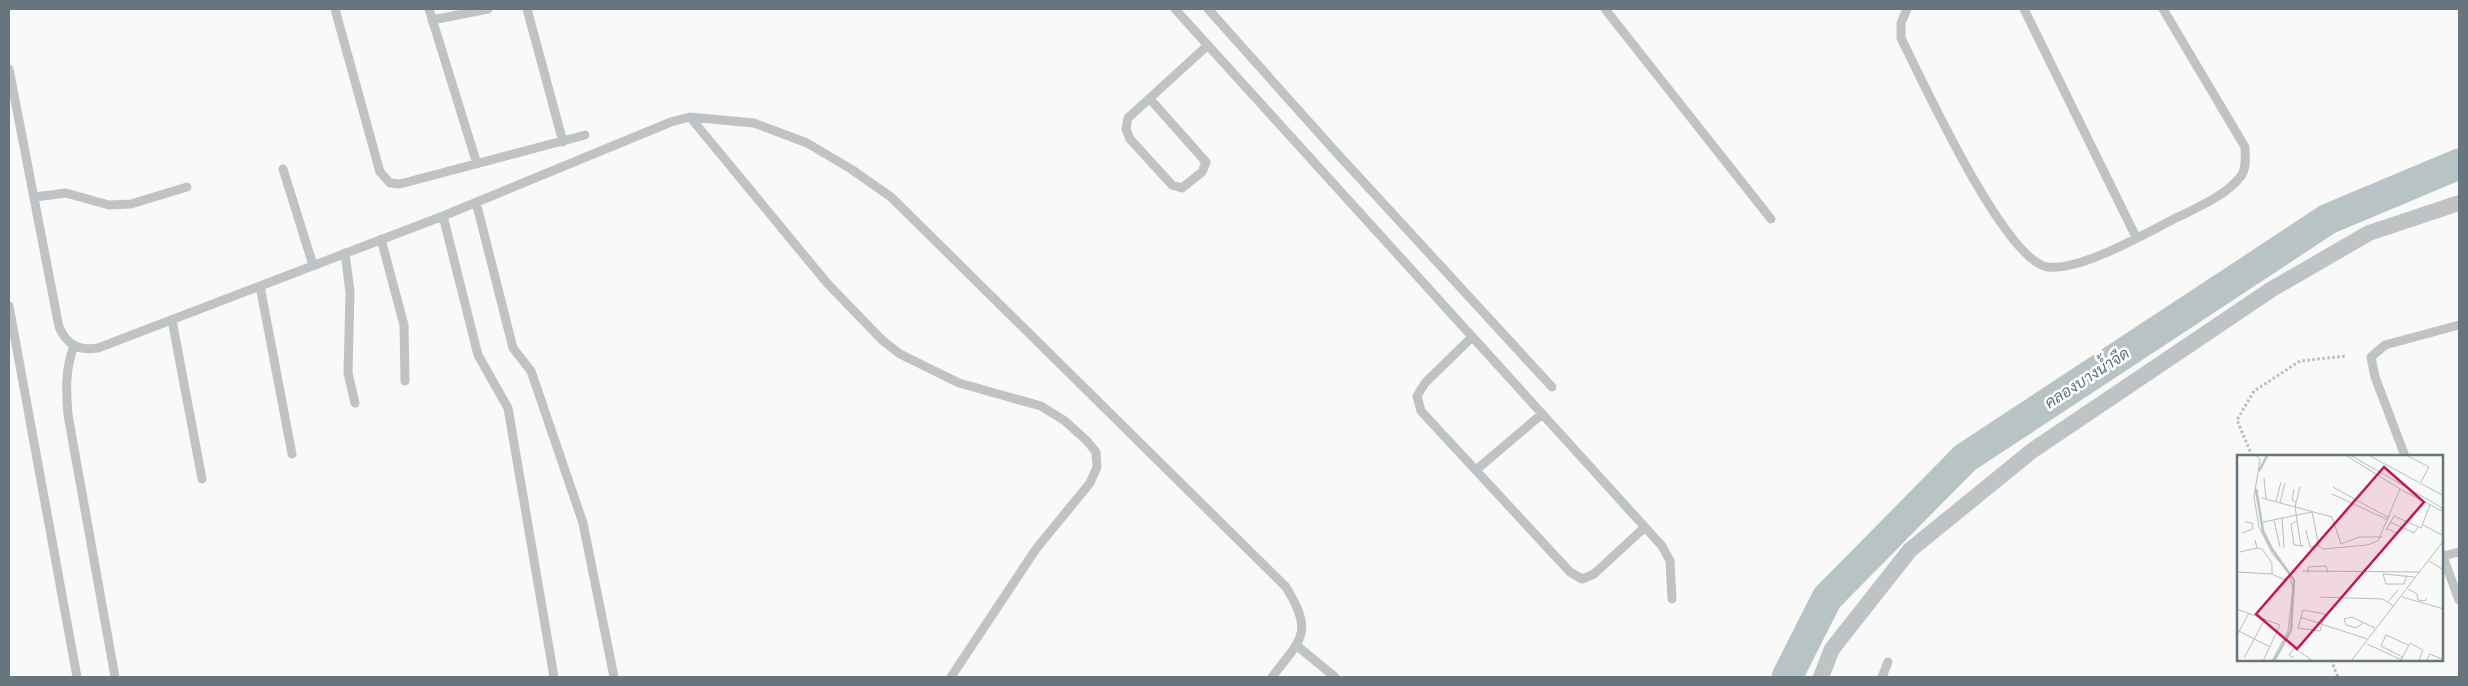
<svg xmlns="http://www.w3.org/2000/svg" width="2468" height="686" font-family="Roboto,Sarabun,sans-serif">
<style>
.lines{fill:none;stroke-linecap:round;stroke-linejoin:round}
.river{stroke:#b8c3c6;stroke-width:31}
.path{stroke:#b9bdbe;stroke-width:3;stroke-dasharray:2.5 2.5;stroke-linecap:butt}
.lane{stroke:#bfc3c6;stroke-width:9}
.street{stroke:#bfc3c6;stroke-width:16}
.labels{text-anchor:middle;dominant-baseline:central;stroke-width:5;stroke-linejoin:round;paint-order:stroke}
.water-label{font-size:16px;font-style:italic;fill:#627478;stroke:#fff}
.inset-river{fill:none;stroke:#b8c3c6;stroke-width:2.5}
.inset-road{fill:none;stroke:#b6bdc0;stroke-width:1}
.view{fill:#c2185b;fill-opacity:0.15;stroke:#c2185b;stroke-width:2.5}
.inset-edge{fill:none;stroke:#67767e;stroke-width:2.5}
</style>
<rect width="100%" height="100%" fill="#f9f9f7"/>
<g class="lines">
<path class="river" d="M 1787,677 L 1827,598 L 1965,458 L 2328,219 L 2459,164"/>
<path class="path" d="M 2252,456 L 2237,420 L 2254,391 L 2300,361 L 2346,356
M 2331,660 L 2338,677"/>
<path class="lane" d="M 335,9 L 380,172 L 390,183 L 400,184 L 585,135
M 429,9 L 477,164
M 527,9 L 563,142
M 1175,9 L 1662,546 L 1670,561 L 1672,599
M 1208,9 L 1334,150 L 1552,387
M 1605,9 L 1771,219
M 1907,9 L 1901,23 L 1901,38 C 1922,80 2005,262 2048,267 C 2081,271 2144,234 2174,219 C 2196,208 2226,196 2241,176 C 2247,168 2245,156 2245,147 L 2163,9
M 2024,9 L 2136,237
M 432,20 L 488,9
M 9,69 L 59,327 C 67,345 79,351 98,348 L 443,216 L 671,122 L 690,117 L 754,123 L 807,143 L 851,169 L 891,197 L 1286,587 C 1314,633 1302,638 1272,677
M 1150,99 L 1206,162 L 1202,172 L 1182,188 L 1172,185 L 1130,139 L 1126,129 L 1128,118 L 1208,45
M 690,117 L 827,283 L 882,340 L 900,354 L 959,383 L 1041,406 L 1065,421 L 1087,441 L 1096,452 L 1097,467 L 1090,483 L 1036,549 L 951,677
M 283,169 L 313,265
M 35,197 L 66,193 L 109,205 L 131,204 L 187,187
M 476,202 L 513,348 L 531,371 L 583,523 L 614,677
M 443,216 L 478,355 L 508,408 L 554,677
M 381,239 L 404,325 L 405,381
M 345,253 L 350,292 L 348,373 L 355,403
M 260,286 L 292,454
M 9,306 L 77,677
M 172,320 L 202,479
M 1472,337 L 1425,383 L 1417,396 L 1421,411 L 1570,572 L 1582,579 L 1594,574 L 1645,527
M 74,346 C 65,370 66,390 68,415 L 115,677
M 2405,456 L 2375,377 L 2371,357 L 2385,345 L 2459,325
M 1476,470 L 1542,414
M 2442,554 L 2459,600
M 2443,556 L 2459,552
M 1296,645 L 1335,677
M 1882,677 L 1888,662"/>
<path class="street" d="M 1821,677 L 1832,649 L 1910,550 L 2033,450 L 2272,289 L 2369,233 L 2459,203"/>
</g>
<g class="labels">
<g class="water-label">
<text transform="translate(2087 378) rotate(-33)">คลองบางน้ำจืด</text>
</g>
</g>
<g transform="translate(2237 455)">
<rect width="206" height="206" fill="#f9f9f7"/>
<path class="inset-river" d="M 22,16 L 30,1M 19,34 L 26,76 L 35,94 L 57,125 L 54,175 L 37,206"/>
<path class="inset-road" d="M 20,1 L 23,5 L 17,42 L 22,72 L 35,98 L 51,117 L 56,133 L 51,176 L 35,206M 110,1 L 163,34M 115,1 L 207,54M 133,1 L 207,41M 171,1 L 192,12 L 184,27M 27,23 L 29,44M 63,32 L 58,52 L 64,92M 96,32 L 152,63M 57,34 L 55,45 L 59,47M 95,39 L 151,65M 25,43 L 95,62 L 104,89 L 122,82 L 145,82M 39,46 L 44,27M 43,48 L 48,28M 45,63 L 47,93M 37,65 L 43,92M 60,66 L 54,69 L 57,90 L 67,91M 26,67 L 75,57 L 82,91 L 86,94 L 130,90 L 141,86 L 163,34 L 207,57M 153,67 L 177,78 L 181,72M 186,70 L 207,81M 150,74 L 160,78 L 164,72M 69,75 L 73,92 L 82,91M 149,75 L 157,61 L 184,73 L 193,50M 5,78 L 16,74 L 15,68 L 8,67M 3,97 L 20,93M 192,106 L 207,115M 65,116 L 182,117M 0,117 L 35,119 L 35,108 L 25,94 L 20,93 L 18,85M 71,118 L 71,112 L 89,111 L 91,118M 35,119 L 50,126M 146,119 L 178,122M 146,119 L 149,129 L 167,129 L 170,120M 171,134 L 180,139 L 181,145 L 188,146 L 190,143M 83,142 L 146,144 L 156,151M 165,142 L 207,154M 151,147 L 161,135M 0,154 L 43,170 L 26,206M 66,155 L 88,159 L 83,176 L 61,173 ZM 63,162 L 130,184M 126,168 L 119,173 L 109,170 L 107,164 L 115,162 L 138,173M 2,176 L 33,192M 0,180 L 12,158M 130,189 L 165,205M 165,202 L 144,191 L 149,180 L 171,190M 7,203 L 28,164M 57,203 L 52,200 L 57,193 L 76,206M 164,205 L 173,188 L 186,195 L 182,206M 114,206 L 207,85M 189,206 L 193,199 L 207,205"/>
<path class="view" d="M 147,12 L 187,47 L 60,194 L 19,159 Z"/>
<rect width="206" height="206" class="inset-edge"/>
</g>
<rect width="2468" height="686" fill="none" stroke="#67767e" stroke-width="20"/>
</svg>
